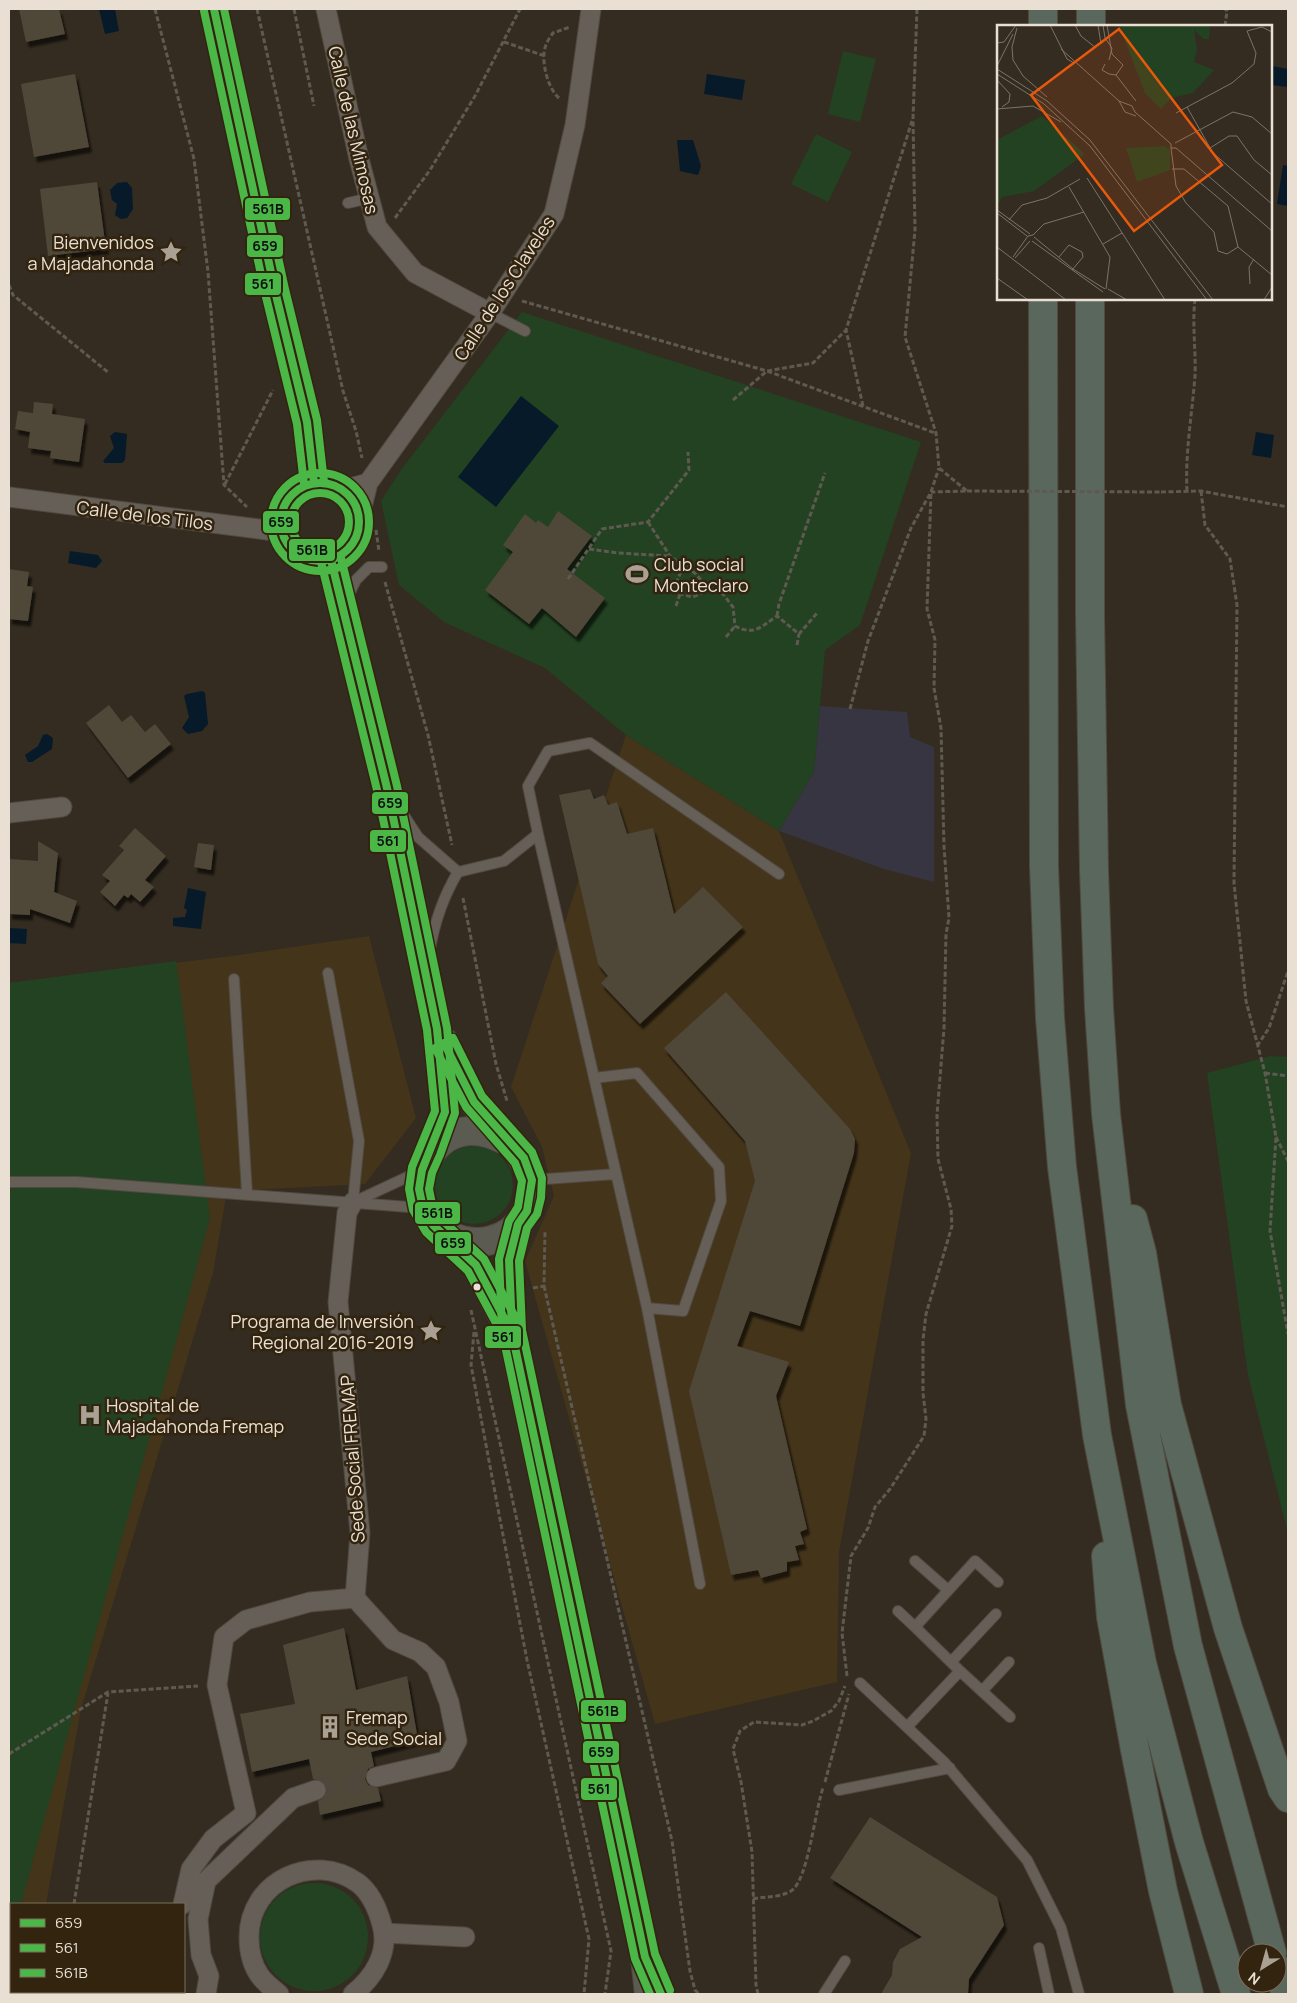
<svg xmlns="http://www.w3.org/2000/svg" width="1297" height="2003" font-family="Manrope,sans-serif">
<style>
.built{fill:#44341a}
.industrial{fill:#373542}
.green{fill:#234222}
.water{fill:#061a2a}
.building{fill:#504737;filter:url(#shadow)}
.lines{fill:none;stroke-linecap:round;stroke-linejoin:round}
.street-tunnel{stroke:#4f473b;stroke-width:19;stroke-dasharray:19 9;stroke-linecap:butt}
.lane-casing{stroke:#504940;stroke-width:12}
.street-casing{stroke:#504940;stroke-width:21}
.secondary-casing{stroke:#504940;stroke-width:30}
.highway-casing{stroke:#504940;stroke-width:30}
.path{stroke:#5f5a51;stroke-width:3;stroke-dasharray:5 2.5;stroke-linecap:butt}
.lane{stroke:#655f57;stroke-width:10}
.street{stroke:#655f57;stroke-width:19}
.secondary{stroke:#5b5b52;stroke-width:28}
.highway{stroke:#5a675d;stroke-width:28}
.path-bridge{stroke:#5f5a51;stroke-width:3;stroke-dasharray:5 2.5;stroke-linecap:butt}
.bus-1-casing{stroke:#32240e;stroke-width:11}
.bus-2-casing{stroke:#32240e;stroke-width:11}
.bus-3-casing{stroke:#32240e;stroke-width:11}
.bus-1{stroke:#4ab747;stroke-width:8}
.bus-2{stroke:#4ab747;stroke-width:8}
.bus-3{stroke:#4ab747;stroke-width:8}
.bus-dot{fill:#e9e0d3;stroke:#32240e;stroke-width:2}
.labels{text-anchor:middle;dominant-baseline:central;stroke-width:5;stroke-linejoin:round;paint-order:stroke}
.street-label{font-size:18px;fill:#e9e0d3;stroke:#32240e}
.poi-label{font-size:18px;fill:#e9e0d3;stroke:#32240e;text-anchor:start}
.inset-road{fill:none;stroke:#7c7468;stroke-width:1}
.view{fill:#e8590c;fill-opacity:0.15;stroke:#e8590c;stroke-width:2.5}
.inset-edge{fill:none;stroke:#e9e0d3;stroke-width:2.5}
.line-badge{stroke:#32240e;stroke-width:2}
.pale-badge-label{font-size:14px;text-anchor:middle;font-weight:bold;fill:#111}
</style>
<defs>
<filter id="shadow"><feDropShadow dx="3" dy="5.5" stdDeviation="1" flood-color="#0009"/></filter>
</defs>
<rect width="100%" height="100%" fill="#342c20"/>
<path class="built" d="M 626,735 L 779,831 L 911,1153 L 839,1552 L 837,1682 L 655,1724 L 525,1261 L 554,1196 L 542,1147 L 511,1087 Z
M 369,936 L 416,1118 L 365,1184 L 227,1191 L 213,1273 L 81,1709 L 46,1904 L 11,1904 L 11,1992 L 29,1992 L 28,1994 L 9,1994 L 9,983 L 232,956 Z"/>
<path class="industrial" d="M 820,706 L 907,712 L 910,737 L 934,747 L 934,882 L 884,869 L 779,831 L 814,772 Z"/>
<path class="green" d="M 843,51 L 876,59 L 860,122 L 828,114 Z
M 816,134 L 852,152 L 828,202 L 791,184 Z
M 522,312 L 921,442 L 860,625 L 825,650 L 814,772 L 779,831 L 626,735 L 545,668 L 444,622 L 399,585 L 381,501 L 401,470 Z
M 176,961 L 210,1218 L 21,1904 L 11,1904 L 11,1939 L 9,1948 L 9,983 Z
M 1271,1056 L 1288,1057 L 1288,1533 L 1248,1375 L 1207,1073 Z
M435 1185a39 39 0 1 1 78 0a39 39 0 1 1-78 0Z
M260 1937a54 54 0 1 1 108 0a54 54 0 1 1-108 0Z"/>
<path class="water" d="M 99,9 L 115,9 L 119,31 L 105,34 Z
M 1272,66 L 1288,69 L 1288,87 L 1271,85 Z
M 707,74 L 745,80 L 742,100 L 704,94 Z
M 677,140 L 693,140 L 701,166 L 698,175 L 680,171 Z
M 1283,165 L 1288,166 L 1288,206 L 1277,204 Z
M 127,182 L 132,188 L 133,209 L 127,218 L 121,219 L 115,215 L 117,204 L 112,200 L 110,190 L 117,183 Z
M 521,396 L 559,426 L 496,507 L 458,477 Z
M 115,432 L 127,434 L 125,460 L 122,463 L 105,463 L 103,461 L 114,448 L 110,436 Z
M 1256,432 L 1274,435 L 1271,458 L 1252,455 Z
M 70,551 L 98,555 L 102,561 L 96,568 L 68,563 Z
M 202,691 L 205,693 L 208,724 L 202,731 L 188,734 L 182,728 L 189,717 L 184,696 L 187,694 Z
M 47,734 L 53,738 L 52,749 L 32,762 L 28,762 L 25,755 L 38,746 L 43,735 Z
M 188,888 L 206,892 L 201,929 L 173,926 L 173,918 L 185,917 L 187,910 L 184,908 Z
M 9,928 L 27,929 L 26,944 L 9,943 Z"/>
<path class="building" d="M 19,9 L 59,9 L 65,34 L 26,42 Z
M 75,74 L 89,147 L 34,157 L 21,84 Z
M 97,182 L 106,249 L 48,256 L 40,189 Z
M 34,402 L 53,404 L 52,414 L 85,419 L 79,462 L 50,458 L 51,451 L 28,448 L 30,432 L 15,429 L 18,411 L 33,413 Z
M 558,511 L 592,536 L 567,569 L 605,598 L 576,637 L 542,608 L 529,624 L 485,590 L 513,552 L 503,545 L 525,514 L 536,523 L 538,520 L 548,527 Z
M 9,569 L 29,572 L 27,586 L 33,587 L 28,621 L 9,619 Z
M 109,705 L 122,722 L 131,715 L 145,732 L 155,724 L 171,744 L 128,778 L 86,723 Z
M 590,789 L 594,799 L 604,795 L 608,805 L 617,802 L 627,834 L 653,828 L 674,914 L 703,887 L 743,927 L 640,1024 L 601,983 L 608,976 L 598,964 L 559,795 Z
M 135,828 L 166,856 L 145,880 L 154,887 L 140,902 L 131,894 L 128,898 L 124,895 L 115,906 L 100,892 L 110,881 L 102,875 L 124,850 L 119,846 Z
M 38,841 L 58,853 L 54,892 L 77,901 L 70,923 L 30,909 L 30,915 L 9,914 L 9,859 L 38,861 Z
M 198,843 L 214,845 L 211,870 L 194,867 Z
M 726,992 L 850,1129 L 855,1139 L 854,1153 L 800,1326 L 750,1311 L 737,1346 L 789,1362 L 776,1396 L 807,1529 L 800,1532 L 804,1544 L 795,1546 L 799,1560 L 787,1562 L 787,1571 L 761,1578 L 758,1570 L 731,1575 L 689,1391 L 755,1181 L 745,1141 L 664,1048 Z
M 344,1628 L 356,1690 L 407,1676 L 418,1740 L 371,1752 L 374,1766 L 368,1769 L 365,1779 L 368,1785 L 378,1788 L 381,1801 L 320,1815 L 318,1801 L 325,1797 L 327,1787 L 323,1781 L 313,1779 L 309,1759 L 252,1772 L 240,1714 L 295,1704 L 283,1645 Z
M 870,1817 L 997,1897 L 1004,1925 L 969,1979 L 968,1994 L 881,1994 L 892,1975 L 893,1962 L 900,1949 L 922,1937 L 830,1878 Z"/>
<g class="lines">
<path class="street-tunnel" d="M 316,1790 L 376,1777"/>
<defs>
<path id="lane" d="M 348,203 L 370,198
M 490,313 L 525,331
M 347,598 L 356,580 L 369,567 L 382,567
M 401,811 L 418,837 L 458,872
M 430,949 C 435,920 443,897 458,872 L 504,861 L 538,834
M 328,973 L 359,1141 L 353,1202
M 234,979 L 247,1193
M 594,1078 L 637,1073 L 719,1167 L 721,1201 L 683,1311 L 647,1308 L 538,834 L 528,786 L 548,751 L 590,743 L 779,874
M 532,1180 L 616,1174
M 9,1182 L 77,1182 L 422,1208
M 354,1202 L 418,1172
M 647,1308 L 700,1584
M 915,1561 L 948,1590
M 898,1611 L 915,1627
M 951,1662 L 996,1614
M 960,1671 L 915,1627 L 975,1561 L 998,1582
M 860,1683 L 944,1762 L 1027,1860 L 1061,1928 L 1079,1994
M 982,1691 L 1009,1662
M 907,1727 L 960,1671 L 1010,1717
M 839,1790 L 950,1768
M 1039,1948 L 1049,1994
M 824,1994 L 845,1961"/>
<path id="street" d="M 326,9 L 359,159 L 377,227 L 415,273 L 490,313
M 343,490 L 368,483
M 9,497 L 282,532
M 359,519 L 368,483 L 490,313 L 554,214 L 575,125 L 591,9
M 9,813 L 62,807
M 353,1202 L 347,1213 L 338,1302 L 360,1533 L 355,1598
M 183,1904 L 191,1869 L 213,1839 L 246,1813 L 217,1685 L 224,1637 L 246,1620 L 310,1602 L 355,1598 L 393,1640 L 420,1652 L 436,1667 L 449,1702 L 457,1741 L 446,1761 L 376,1777
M 384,1933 L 465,1937
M 157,1994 L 158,1992
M 206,1994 L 209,1976 L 201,1955 L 198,1919 L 206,1881 L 293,1798 L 316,1790
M 279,1994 C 273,1989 265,1983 260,1976 C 252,1965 249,1950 249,1937 C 249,1881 313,1851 358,1883 C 371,1893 378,1910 382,1925 C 390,1953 373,1978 353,1994"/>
<path id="secondary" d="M 214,9 L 275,291 L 307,422 L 314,483
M281 522a39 39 0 1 1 78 0a39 39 0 1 1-78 0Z
M 331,560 L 387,788 L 437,1029 L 445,1112 L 431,1152
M 444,1042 C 453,1062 462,1085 475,1103 C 493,1128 522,1147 531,1177 C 533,1186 532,1195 529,1204 C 517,1244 468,1253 438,1228 C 402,1199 423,1133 470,1131 C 484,1130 496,1136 509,1142
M 518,1224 L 509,1260 L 512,1333 L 645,1957 L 649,1994
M 448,1237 L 476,1265 L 508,1326"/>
<path id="highway" d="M 1043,26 L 1043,9
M 1091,26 L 1091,9
M 1043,299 L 1044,866 L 1050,1018 L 1062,1167 L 1097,1435 L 1142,1663 L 1189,1842 L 1236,1994
M 1090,299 L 1090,615 L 1094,870 L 1099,1008 L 1106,1114 L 1140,1405 L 1188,1646 L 1272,1953
M 1133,1219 L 1142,1253 L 1167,1405 L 1228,1628 L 1282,1789 L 1288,1798
M 1106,1556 L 1111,1617 L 1135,1750 L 1163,1891 L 1189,1994
M 1277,1968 L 1286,1994"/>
</defs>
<use href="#lane" class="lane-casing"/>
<use href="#street" class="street-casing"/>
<use href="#secondary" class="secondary-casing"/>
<use href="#highway" class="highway-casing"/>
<path class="path" d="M 155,9 L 194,159 L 208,272 L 224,485 L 247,507
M 257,9 L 343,391 L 356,431 L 362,458
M 294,9 L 314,106
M 917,9 L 913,118 L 915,230 L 905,337 L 936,433 L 939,468 L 967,491 L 931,492
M 1225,26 L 1227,11 L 1225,9
M 504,42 L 545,56
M 559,98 C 548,89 541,62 545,48 C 546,43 550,37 553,33 L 570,27
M 395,218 L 430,170 L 475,96 L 520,9
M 9,285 L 13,295 L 109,373
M 522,301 L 767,371 L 813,363 L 846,330
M 733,400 L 767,371 L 935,433
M 863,406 L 846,330 L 912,121
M 225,484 L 273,390
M 1187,491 C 1185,452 1192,415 1195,376 C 1196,350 1192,325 1195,299
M 1201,491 L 1205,525 L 1230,559 L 1237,605 L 1234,883 L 1246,1001 L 1265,1073 L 1276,1137 L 1270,1231 L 1288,1334
M 1161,492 L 1201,491 L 1288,507
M 648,522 L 670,556 L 696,574 L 709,590 L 723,594 L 733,607 L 735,626 C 754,636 761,627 777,616 L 799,634 L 818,612
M 376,530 L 379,551
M 589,549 L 618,553 L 669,556
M 684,565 L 676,583 L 680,594 L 693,597 L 709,590
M 568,579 L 602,529 L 648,522 L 689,470 L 688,452
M 385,582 L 428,735 L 452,845
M 676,606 L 680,594
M 777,616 L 779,604 L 825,473
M 726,637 L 735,626
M 797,645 L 799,634
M 850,709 L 868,641 L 911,528 L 931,492 L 939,468
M 463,898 L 496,1064 L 507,1101
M 1257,1046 L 1269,1028 L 1288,971
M 1265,1073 L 1288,1076
M 1276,1137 L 1288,1161
M 544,1286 L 672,1841 L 690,1971 L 695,1990 L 699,1994
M 533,1288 L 544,1286 L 545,1230
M 471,1310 L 611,1951 L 605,1994
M 474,1332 L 471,1365 L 499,1514 L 527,1660 L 589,1939 L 584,1994
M 847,1676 L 842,1633 L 851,1556 L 868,1528 L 875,1507 L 890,1489 L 924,1436 L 926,1419 L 923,1393 L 923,1340 L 926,1314 L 952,1226 L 951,1209 L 938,1159 L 937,1115 L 944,1028 L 946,934 L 949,918 L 944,846 L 941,728 L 934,688 L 935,640 L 927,609 L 931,492
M 9,1754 L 108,1692 L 198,1686
M 825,1782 L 849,1694
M 753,1899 C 766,1896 779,1898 791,1891 C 808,1881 815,1810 823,1788
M 74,1904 L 108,1693
M 59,1994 L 60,1992
M 758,1994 L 756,1985 L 752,1852 L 741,1782 L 733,1749 L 740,1731 L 754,1722 L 802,1725 L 813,1721 L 831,1711 L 839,1701 L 845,1686"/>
<use href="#lane" class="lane"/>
<use href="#street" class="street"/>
<use href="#secondary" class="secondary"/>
<use href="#highway" class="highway"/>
<path class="path-bridge" d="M 967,491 L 1161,492"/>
<defs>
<path id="bus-1" d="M 214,9 L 275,291 L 307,422 L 314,483
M281 522a39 39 0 1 1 78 0a39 39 0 1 1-78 0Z
M 331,560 L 387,788 L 437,1029 L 445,1112 L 422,1170 L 419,1189 L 423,1208 L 433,1225 L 476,1265 L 512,1333 L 645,1957 L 661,1994
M 444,1043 L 474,1102 L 524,1158 L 532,1180 L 527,1211 L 518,1224 L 509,1260 L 512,1329"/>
<path id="bus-2" d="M 204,11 L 265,293 L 297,424 L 304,484
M271 522a49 49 0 1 1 98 0a49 49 0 1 1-98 0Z
M 321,562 L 377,790 L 427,1030 L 435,1111 L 412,1167 L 409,1189 L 413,1210 L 426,1232 L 468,1271 L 503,1336 L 635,1959 L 650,1994
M 435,1048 L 466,1107 L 515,1163 L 522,1181 L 518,1207 L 509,1221 L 499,1259 L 502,1329"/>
<path id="bus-3" d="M 224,9 L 285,289 L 317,420 L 324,482
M291 522a29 29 0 1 1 58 0a29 29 0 1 1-58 0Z
M 341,558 L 397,786 L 447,1028 L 455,1113 L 440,1155 L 432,1173 L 429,1189 L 432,1204 L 441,1219 L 484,1259 L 522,1330 L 655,1954 L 670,1990
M 453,1038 L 482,1096 L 532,1152 L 542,1178 L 541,1198 L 537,1214 L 527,1228 L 519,1261 L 522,1329"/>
</defs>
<use href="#bus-1" class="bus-1-casing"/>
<use href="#bus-2" class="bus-2-casing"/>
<use href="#bus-3" class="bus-3-casing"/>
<use href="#bus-1" class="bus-1"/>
<use href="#bus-2" class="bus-2"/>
<use href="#bus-3" class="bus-3"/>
</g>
<defs>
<symbol id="sight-bare" viewBox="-9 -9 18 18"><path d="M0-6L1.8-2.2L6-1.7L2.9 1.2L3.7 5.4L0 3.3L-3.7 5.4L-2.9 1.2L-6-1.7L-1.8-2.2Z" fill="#aaa194" stroke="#32240e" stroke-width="2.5" paint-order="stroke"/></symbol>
<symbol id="stadium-bare" viewBox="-9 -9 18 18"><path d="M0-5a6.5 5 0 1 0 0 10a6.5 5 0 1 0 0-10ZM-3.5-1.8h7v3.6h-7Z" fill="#aaa194" stroke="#32240e" stroke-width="2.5" paint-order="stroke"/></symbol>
<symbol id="hospital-bare" viewBox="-9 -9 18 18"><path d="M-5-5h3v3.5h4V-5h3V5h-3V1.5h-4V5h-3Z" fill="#aaa194" stroke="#32240e" stroke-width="2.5" paint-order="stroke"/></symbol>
<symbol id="building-bare" viewBox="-9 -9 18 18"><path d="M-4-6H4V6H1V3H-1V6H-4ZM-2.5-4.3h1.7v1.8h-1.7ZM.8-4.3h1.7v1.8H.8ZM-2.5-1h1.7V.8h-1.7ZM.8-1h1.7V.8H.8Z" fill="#aaa194" stroke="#32240e" stroke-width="2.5" paint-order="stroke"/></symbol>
</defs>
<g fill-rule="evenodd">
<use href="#sight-bare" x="155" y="236" width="32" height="32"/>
<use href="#stadium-bare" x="621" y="558" width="32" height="32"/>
<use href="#sight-bare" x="415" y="1315" width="32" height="32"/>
<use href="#hospital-bare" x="74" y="1399" width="32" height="32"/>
<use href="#building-bare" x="314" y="1711" width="32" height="32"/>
</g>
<circle class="bus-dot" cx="477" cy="1287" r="4.5"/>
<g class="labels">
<g class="street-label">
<text transform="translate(354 130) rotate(77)">Calle de las Mimosas</text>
<text transform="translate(504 288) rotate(-57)">Calle de los Claveles</text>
<text transform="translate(145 515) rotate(7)">Calle de los Tilos</text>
<text transform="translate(352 1459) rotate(-94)">Sede Social FREMAP</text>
</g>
<g class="poi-label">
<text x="154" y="242" text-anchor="end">Bienvenidos<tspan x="154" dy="21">a Majadahonda</tspan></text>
<text x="654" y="564">Club social<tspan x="654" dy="21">Monteclaro</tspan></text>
<text x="414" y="1321" text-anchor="end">Programa de Inversión<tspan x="414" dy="21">Regional 2016-2019</tspan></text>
<text x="106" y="1405">Hospital de<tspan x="106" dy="21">Majadahonda Fremap</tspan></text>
<text x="346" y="1717">Fremap<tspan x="346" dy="21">Sede Social</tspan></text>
</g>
</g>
<g transform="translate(997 25)">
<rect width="275" height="275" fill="#342c20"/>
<path d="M 221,0 L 213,1 L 212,14 L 207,14 L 197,5 L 200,25 L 197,37 L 217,45 L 196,68 L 174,73 L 164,84 L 148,68 L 122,0 ZM 45,91 L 88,129 L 37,166 L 5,172 L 0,181 L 0,115 ZM 168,121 L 173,125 L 173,145 L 140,157 L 129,123 Z" fill="#234222"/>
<path class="inset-road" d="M 53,0 L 70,34 L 77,38M 78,0 L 84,11 L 99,23M 101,0 L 104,19M 106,0 L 108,13 L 115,23 L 112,35M 20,3 L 15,22 L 16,35 L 26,51 L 50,72M 0,18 L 7,17 L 19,0M 64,24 L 122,76 L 128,87 L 139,91M 108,39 L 105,45 L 112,49 L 119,50 L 126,40 L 115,29 L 110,0M 0,41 L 16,9M 0,44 L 50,76 L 93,115 L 216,275M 0,49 L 47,79 L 93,121 L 210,275M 119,50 L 139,76M 0,55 L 13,69 L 12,77 L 5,82M 122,76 L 135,81 L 138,87 L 174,119 L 174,123 L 179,123 L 275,206M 190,82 L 216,128 L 275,179M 0,84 L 36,81 L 64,97M 179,88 L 235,58 L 257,39 L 259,28 L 250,6 L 265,2 L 275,7M 178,118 L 236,87 L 255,92 L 275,109M 174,123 L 179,161 L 189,178 L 217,207 L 221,226 L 230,229 L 241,222M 213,123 L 232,111 L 240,111 L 257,135 L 275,150M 175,144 L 187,144 L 231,181 L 241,222 L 275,250M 90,153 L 168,275M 72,162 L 113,232 L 109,264M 0,185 L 33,209M 0,188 L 30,211M 12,195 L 25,180 L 50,173 L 83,154M 36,210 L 47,199 L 87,187M 37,212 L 76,244 L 108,264M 35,216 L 106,267M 106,219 L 125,208M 0,222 L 69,275M 16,232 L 31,211 L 36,210M 62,232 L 72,220 L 85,227 L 86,232 L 75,245M 18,233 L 33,216M 0,253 L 31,275M 253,259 L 252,242 L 257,234M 111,264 L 130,275M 267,275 L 275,262"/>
<path class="view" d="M 122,4 L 225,140 L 137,206 L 34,70 Z"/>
<rect width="275" height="275" class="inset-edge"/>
</g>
<g class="line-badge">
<rect x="244" y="197" width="47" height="24" rx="5" fill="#4ab747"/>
<rect x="246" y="234" width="38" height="24" rx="5" fill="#4ab747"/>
<rect x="244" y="272" width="38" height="24" rx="5" fill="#4ab747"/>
<rect x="262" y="510" width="38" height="24" rx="5" fill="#4ab747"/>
<rect x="288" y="538" width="48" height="24" rx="5" fill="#4ab747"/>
<rect x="371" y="791" width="38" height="24" rx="5" fill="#4ab747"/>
<rect x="369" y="829" width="38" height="24" rx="5" fill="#4ab747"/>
<rect x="414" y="1201" width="47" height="24" rx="5" fill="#4ab747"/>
<rect x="434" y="1231" width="38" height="24" rx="5" fill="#4ab747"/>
<rect x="484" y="1325" width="38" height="24" rx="5" fill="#4ab747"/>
<rect x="580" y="1699" width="47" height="24" rx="5" fill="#4ab747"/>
<rect x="582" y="1740" width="38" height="24" rx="5" fill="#4ab747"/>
<rect x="580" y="1777" width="38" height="24" rx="5" fill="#4ab747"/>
</g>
<g class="pale-badge-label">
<text x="268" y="214">561B</text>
<text x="265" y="251">659</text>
<text x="263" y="289">561</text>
<text x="281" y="527">659</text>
<text x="312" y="555">561B</text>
<text x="390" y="808">659</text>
<text x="388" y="846">561</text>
<text x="437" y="1218">561B</text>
<text x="453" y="1248">659</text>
<text x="503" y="1342">561</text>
<text x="603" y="1716">561B</text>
<text x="601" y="1757">659</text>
<text x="599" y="1794">561</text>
</g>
<rect width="1297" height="2003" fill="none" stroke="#e9e0d3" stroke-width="20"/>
<rect x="10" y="1903" width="175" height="90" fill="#32240e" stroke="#7b6f5d"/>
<rect x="20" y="1919" width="25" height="8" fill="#4ab747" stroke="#7b6f5d"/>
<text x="55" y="1928" font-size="15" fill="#e9e0d3">659</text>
<rect x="20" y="1944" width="25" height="8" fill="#4ab747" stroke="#7b6f5d"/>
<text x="55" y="1953" font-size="15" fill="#e9e0d3">561</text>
<rect x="20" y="1969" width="25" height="8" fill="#4ab747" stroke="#7b6f5d"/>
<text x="55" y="1978" font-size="15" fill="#e9e0d3">561B</text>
<g transform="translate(1262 1968) rotate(217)"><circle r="24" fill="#32240e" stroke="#7b6f5d"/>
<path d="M0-4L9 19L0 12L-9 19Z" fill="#aaa194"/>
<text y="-8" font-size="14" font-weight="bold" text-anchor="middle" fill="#e9e0d3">N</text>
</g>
</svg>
